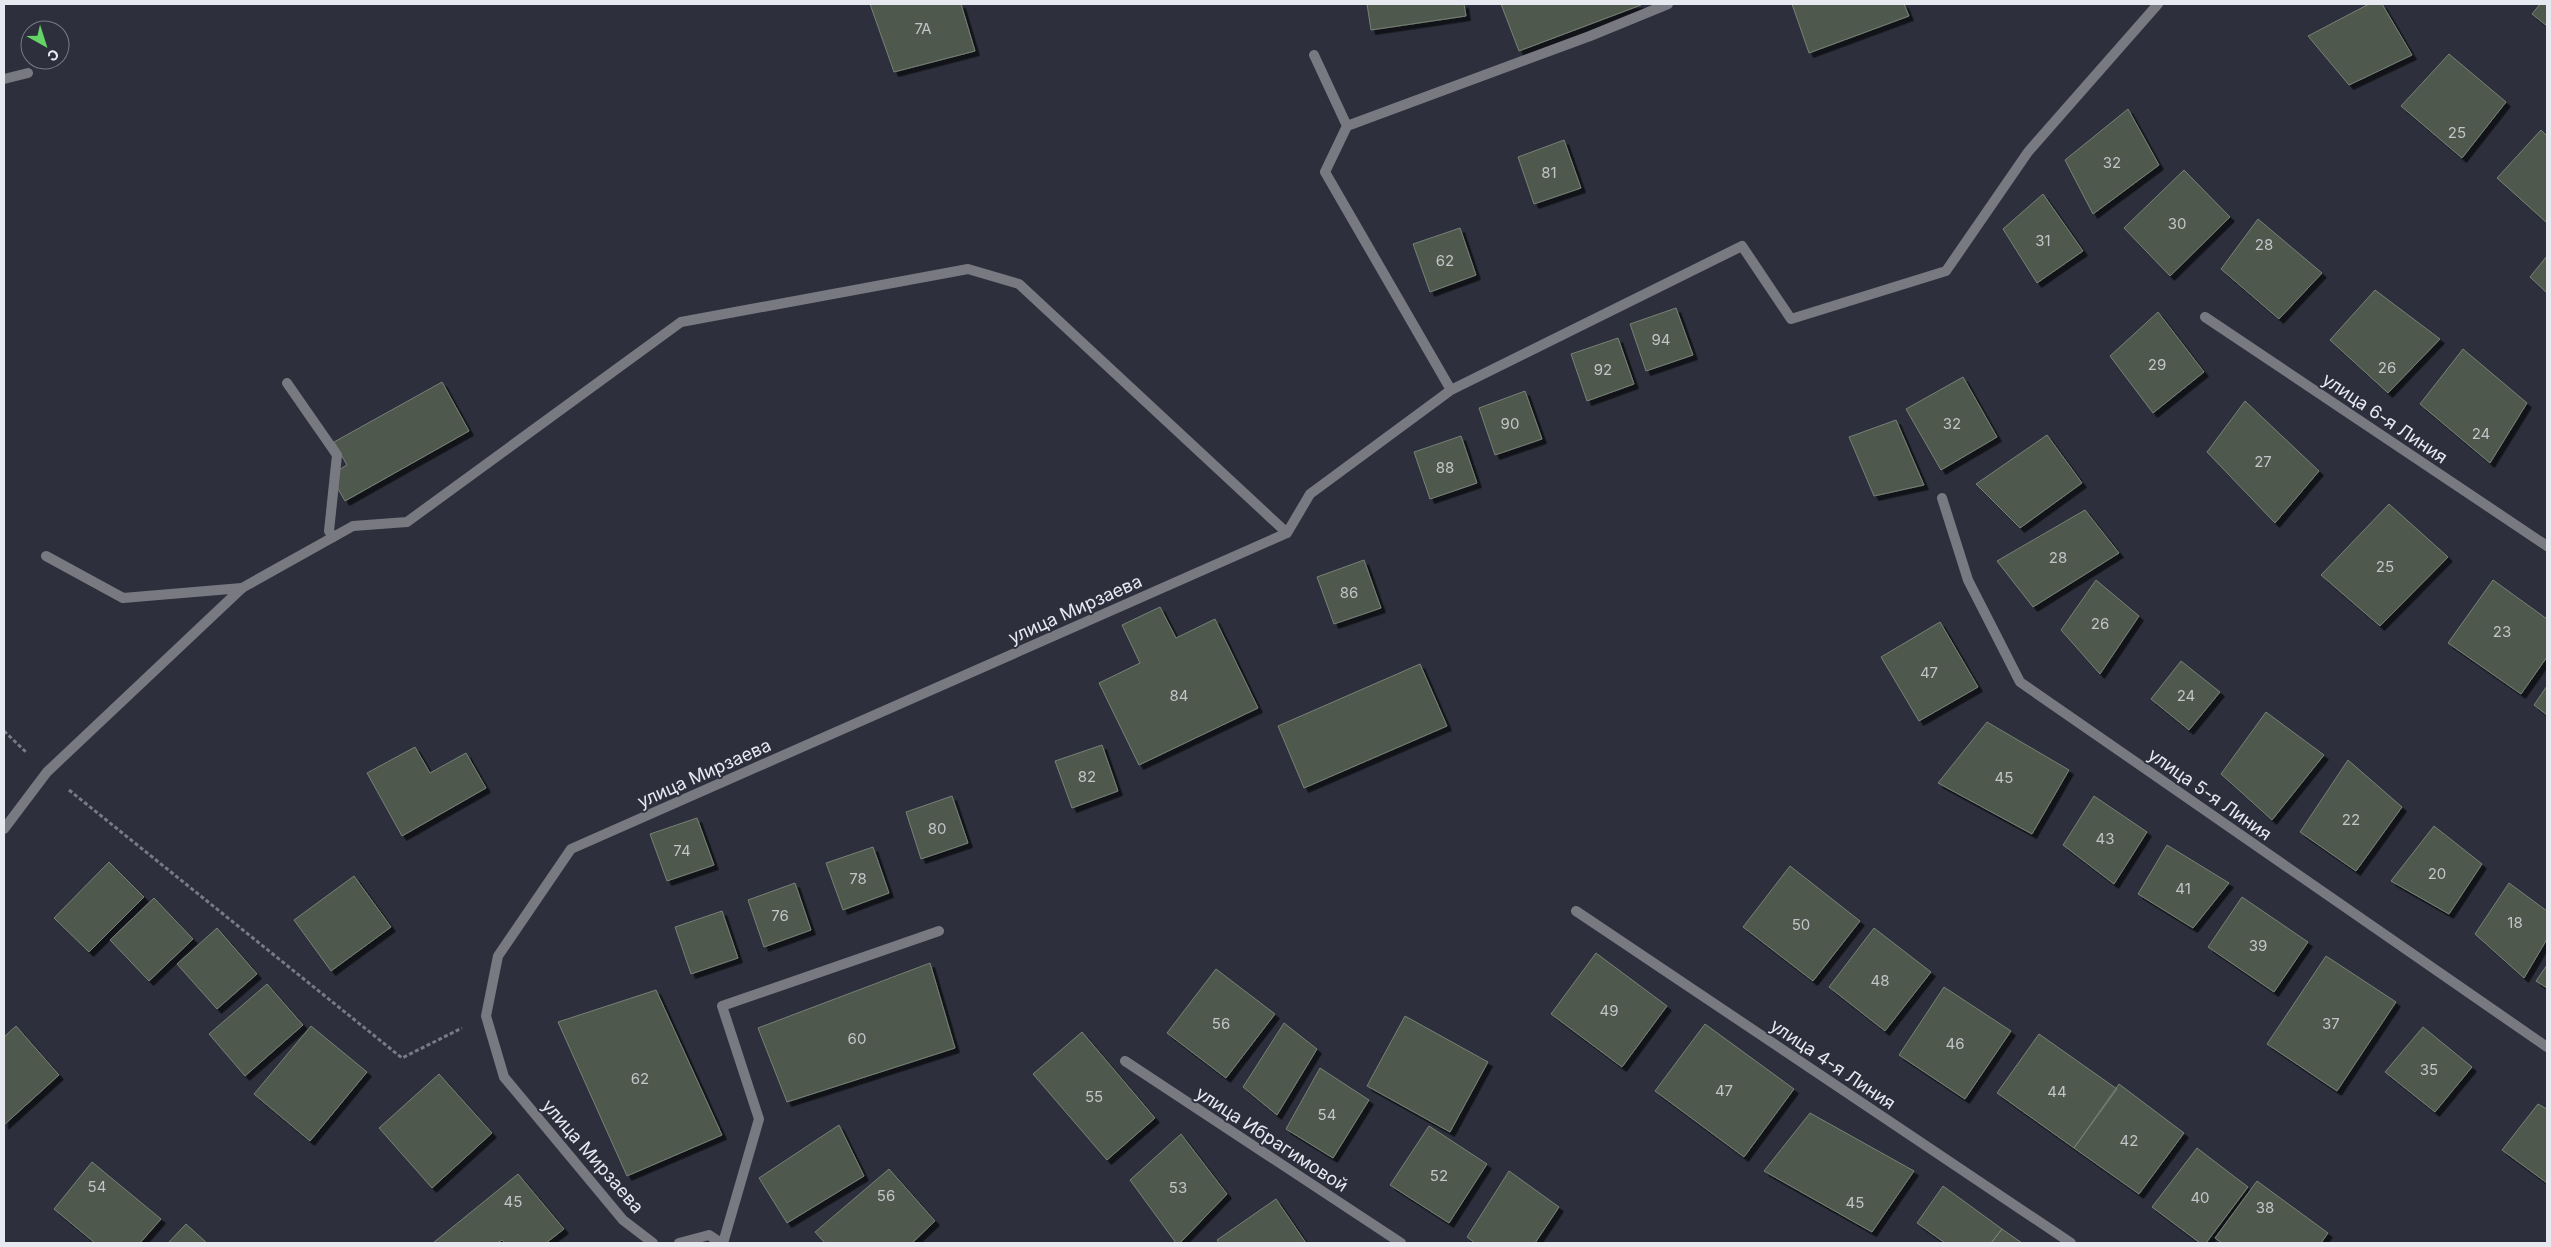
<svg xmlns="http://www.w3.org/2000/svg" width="2551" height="1247" font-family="Inter,sans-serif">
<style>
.building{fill:#4f594e;stroke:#768175;filter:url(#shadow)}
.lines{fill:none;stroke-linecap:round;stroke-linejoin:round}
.path{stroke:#787b85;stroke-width:3;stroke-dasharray:4 2.5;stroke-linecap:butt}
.service{stroke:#797a81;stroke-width:10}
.minor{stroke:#797a81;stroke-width:10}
.labels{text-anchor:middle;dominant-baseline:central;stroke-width:4;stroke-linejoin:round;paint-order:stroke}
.number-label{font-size:15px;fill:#c1c5c8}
.street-label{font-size:18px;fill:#e7e9f1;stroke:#2d303c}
</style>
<defs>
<filter id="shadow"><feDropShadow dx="4.5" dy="4.5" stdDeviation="0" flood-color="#0009"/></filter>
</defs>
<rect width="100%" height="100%" fill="#2d303c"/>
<path class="building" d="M 870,4 L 961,4 L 975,51 L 894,72 Z
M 1367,4 L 1464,4 L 1466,16 L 1371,30 Z
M 1501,4 L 1641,4 L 1641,5 L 1519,51 Z
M 1792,4 L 1904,4 L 1909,16 L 1809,53 Z
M 2369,4 L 2382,4 L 2412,55 L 2349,85 L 2308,36 Z
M 2540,4 L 2547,4 L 2547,26 L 2532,14 Z
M 2449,54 L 2506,102 L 2462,158 L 2401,106 Z
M 2128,109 L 2159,165 L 2093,214 L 2065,160 Z
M 2541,130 L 2547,136 L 2547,223 L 2497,178 Z
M 1564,140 L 1581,188 L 1534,204 L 1518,157 Z
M 2184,170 L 2230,217 L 2170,276 L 2124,228 Z
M 2043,194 L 2083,251 L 2037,283 L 2003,229 Z
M 2258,219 L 2322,273 L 2279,319 L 2221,269 Z
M 1460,228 L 1476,275 L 1430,292 L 1413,244 Z
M 2547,256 L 2547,293 L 2530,277 Z
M 2375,290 L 2440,339 L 2388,393 L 2330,340 Z
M 1676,308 L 1693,355 L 1646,371 L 1630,324 Z
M 2158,312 L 2204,372 L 2153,413 L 2110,356 Z
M 1618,338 L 1634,384 L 1587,401 L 1571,354 Z
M 2463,349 L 2527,403 L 2490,463 L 2420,404 Z
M 1963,377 L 1997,437 L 1941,470 L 1906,409 Z
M 442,382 L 469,431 L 345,501 L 330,475 L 347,465 L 334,442 Z
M 1525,391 L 1542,439 L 1495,455 L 1479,408 Z
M 2245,401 L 2319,471 L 2275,523 L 2207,452 Z
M 1896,420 L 1924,485 L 1874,496 L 1849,437 Z
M 2047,435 L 2082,483 L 2020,528 L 1976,484 Z
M 1461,436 L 1477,483 L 1430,499 L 1414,452 Z
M 2389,504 L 2448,557 L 2380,626 L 2321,575 Z
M 2085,510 L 2119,553 L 2033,607 L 1997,561 Z
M 1364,560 L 1381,608 L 1334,624 L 1317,577 Z
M 2096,580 L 2139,616 L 2100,674 L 2061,630 Z
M 2493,580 L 2547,619 L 2547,657 L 2521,694 L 2448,643 Z
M 1160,607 L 1176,638 L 1215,619 L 1258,708 L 1139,765 L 1099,683 L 1140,663 L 1122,625 Z
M 1940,622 L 1978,687 L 1919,721 L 1881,657 Z
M 2181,661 L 2220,692 L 2189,730 L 2151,699 Z
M 1420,664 L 1447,726 L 1304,788 L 1278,726 Z
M 2547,686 L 2547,715 L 2534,705 Z
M 2266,712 L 2324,755 L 2272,820 L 2221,774 Z
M 1987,722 L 2069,770 L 2032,834 L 1938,783 Z
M 1102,745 L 1118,791 L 1072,808 L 1055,761 Z
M 415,747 L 430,773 L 466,753 L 486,788 L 402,836 L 367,773 Z
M 2348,760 L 2402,807 L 2356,871 L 2300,832 Z
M 952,796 L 968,843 L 921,859 L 906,812 Z
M 2094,796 L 2147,832 L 2114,884 L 2063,845 Z
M 697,818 L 714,865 L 667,881 L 650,834 Z
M 2434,826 L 2482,864 L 2449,914 L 2391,881 Z
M 2167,845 L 2229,883 L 2193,928 L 2138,894 Z
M 873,847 L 889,893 L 843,910 L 826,863 Z
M 109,862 L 144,897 L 89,952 L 54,918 Z
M 1790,866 L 1860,921 L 1813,981 L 1743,927 Z
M 354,876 L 391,927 L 331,971 L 294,920 Z
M 795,883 L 811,930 L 764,947 L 748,900 Z
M 2509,883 L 2547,911 L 2547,939 L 2524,978 L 2475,934 Z
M 2242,897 L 2308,942 L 2274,992 L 2208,947 Z
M 154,898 L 193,939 L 149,981 L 110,940 Z
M 722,911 L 738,958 L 691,974 L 675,927 Z
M 217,928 L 257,974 L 217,1009 L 177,964 Z
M 1874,928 L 1931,972 L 1885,1031 L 1829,987 Z
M 1596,953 L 1667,1006 L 1622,1067 L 1551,1014 Z
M 2326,956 L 2396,1002 L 2337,1091 L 2267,1044 Z
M 930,963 L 955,1048 L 787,1102 L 758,1028 Z
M 2547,965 L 2547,988 L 2536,981 Z
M 1216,969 L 1275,1014 L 1226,1078 L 1167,1033 Z
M 267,984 L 303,1025 L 245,1076 L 209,1034 Z
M 1944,987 L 2011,1031 L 1965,1099 L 1899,1055 Z
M 656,990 L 722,1135 L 627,1176 L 558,1022 Z
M 1405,1016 L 1488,1062 L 1450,1132 L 1367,1086 Z
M 1284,1023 L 1317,1049 L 1277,1115 L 1243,1087 Z
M 1705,1024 L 1794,1089 L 1744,1157 L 1655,1091 Z
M 16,1026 L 59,1075 L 4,1125 L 4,1037 Z
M 311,1026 L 367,1072 L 310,1141 L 254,1094 Z
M 2423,1027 L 2472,1067 L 2435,1112 L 2385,1072 Z
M 1082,1032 L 1155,1118 L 1107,1160 L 1033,1074 Z
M 2039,1034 L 2117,1089 L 2074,1148 L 1997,1093 Z
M 1320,1068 L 1369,1100 L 1333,1158 L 1286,1129 Z
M 439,1074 L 492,1133 L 432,1188 L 379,1128 Z
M 2119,1084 L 2184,1133 L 2139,1194 L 2074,1148 Z
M 2538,1104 L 2547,1109 L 2547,1183 L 2502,1150 Z
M 1810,1113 L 1914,1171 L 1872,1232 L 1764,1171 Z
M 839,1125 L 864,1176 L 787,1223 L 759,1178 Z
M 1429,1126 L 1487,1164 L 1449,1223 L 1390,1185 Z
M 1181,1134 L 1227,1194 L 1180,1243 L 1176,1243 L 1130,1180 Z
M 2197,1148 L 2248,1187 L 2206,1243 L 2200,1243 L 2152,1207 Z
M 92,1162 L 161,1219 L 140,1243 L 95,1243 L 54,1209 Z
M 889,1169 L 935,1221 L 912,1243 L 825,1243 L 815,1232 Z
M 1509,1171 L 1559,1207 L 1535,1243 L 1475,1243 L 1467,1237 Z
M 518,1174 L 564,1229 L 546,1243 L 505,1243 L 502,1240 L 497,1243 L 433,1243 Z
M 2257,1181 L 2328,1233 L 2321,1243 L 2222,1243 L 2215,1238 Z
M 1943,1186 L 2002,1229 L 1991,1243 L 1945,1243 L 1917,1223 Z
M 1276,1199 L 1306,1243 L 1219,1243 L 1217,1240 Z
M 186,1224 L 207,1243 L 168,1243 Z
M 2002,1229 L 2022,1243 L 1991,1243 Z"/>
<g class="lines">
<path class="path" d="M 4,731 L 27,753
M 69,790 L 402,1058 L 462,1028"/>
<path class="service" d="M 287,383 L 337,455 L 329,531 L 333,537
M 46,556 L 123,598 L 242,588
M 723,1243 L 759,1119 L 722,1006 L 939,931"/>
<path class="minor" d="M 1314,55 L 1347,126 L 1325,172 L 1451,390
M 4,79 L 28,73
M 1347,126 L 1590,36 L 1668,4
M 2205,317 L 2547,546
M 1942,498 L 1968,580 L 2020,682 L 2547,1047
M 1287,533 L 1310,494 L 1451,390 L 1742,246 L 1791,319 L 1946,271 L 2028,152 L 2158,4
M 4,829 L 47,772 L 242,588 L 353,526 L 407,522 L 681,322 L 968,269 L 1019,284 L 1287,533
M 1576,911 L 2071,1243
M 1125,1061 L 1401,1243
M 653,1243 L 623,1220 L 504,1077 L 486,1016 L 498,956 L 571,849 L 1287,533
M 679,1243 L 709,1235 L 721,1243"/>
</g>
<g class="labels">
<g class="number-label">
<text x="923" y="28">7А</text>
<text x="2457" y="132">25</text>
<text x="2112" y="162">32</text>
<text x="1549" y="172">81</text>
<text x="2177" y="223">30</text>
<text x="2043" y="240">31</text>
<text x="2264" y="244">28</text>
<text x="1445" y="260">62</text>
<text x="1661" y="339">94</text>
<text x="2157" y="364">29</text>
<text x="2387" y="367">26</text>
<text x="1603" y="369">92</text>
<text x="1510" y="423">90</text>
<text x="1952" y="423">32</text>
<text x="2481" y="433">24</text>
<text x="2263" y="461">27</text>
<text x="1445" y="467">88</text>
<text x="2058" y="557">28</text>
<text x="2385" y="566">25</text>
<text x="1349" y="592">86</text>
<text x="2100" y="623">26</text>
<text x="2502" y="631">23</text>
<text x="1929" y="672">47</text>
<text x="1179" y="695">84</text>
<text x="2186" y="695">24</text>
<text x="1087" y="776">82</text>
<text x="2004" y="777">45</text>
<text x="2351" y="819">22</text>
<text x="937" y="828">80</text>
<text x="2105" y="838">43</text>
<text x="682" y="850">74</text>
<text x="2437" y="873">20</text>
<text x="858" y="878">78</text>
<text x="2183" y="888">41</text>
<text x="780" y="915">76</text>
<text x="2515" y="922">18</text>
<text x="1801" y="924">50</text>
<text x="2258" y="945">39</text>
<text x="1880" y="980">48</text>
<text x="1609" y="1010">49</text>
<text x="1221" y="1023">56</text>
<text x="2331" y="1023">37</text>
<text x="857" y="1038">60</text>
<text x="1955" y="1043">46</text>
<text x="2429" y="1069">35</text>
<text x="640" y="1078">62</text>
<text x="1724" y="1090">47</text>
<text x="2057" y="1091">44</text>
<text x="1094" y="1096">55</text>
<text x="1327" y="1114">54</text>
<text x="2129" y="1140">42</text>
<text x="1439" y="1175">52</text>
<text x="97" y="1186">54</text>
<text x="1178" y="1187">53</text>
<text x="886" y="1195">56</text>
<text x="2200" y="1197">40</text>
<text x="513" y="1201">45</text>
<text x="1855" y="1202">45</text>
<text x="2265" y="1207">38</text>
</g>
<g class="street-label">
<text transform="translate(2385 418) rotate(34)">улица 6-я Линия</text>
<text transform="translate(1075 609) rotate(-24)">улица Мирзаева</text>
<text transform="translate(704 773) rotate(-24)">улица Мирзаева</text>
<text transform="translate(2210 794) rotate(35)">улица 5-я Линия</text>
<text transform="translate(1833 1064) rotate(34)">улица 4-я Линия</text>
<text transform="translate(1272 1139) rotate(33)">улица Ибрагимовой</text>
<text transform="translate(593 1156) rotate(49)">улица Мирзаева</text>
</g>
</g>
<rect width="2551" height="1247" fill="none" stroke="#e7e9f1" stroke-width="10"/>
<g transform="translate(45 45) rotate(141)"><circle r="24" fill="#2d303c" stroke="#777a84"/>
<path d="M0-4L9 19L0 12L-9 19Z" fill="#65d467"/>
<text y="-8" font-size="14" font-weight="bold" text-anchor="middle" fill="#e7e9f1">С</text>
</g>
</svg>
